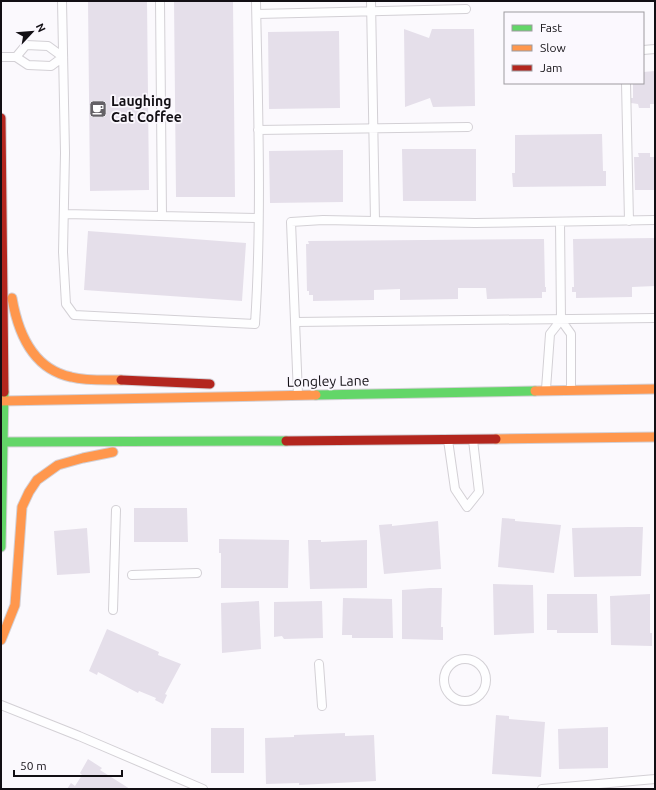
<svg xmlns="http://www.w3.org/2000/svg" width="656" height="790" font-family="Ubuntu,sans-serif">
<style>
.building{fill:#e5dfea}
.lines{fill:none;stroke-linecap:round;stroke-linejoin:round}
.lane-casing{stroke:#d3d0d5;stroke-width:10}
.fast-casing{stroke:#d3d0d5;stroke-width:11}
.slow-casing{stroke:#d3d0d5;stroke-width:11}
.jam-casing{stroke:#d3d0d5;stroke-width:11}
.lane{stroke:#fefeff;stroke-width:8}
.fast{stroke:#63d668;stroke-width:9}
.slow{stroke:#ff974d;stroke-width:9}
.jam{stroke:#b3261e;stroke-width:9}
.labels{text-anchor:middle;dominant-baseline:central;stroke-width:3.5;stroke-linejoin:round;paint-order:stroke}
.poi-label{font-size:14px;font-weight:bold;fill:#120f14;stroke:#fbf8fe;text-anchor:start}
.street-label{font-size:14px;fill:#120f14;stroke:#fbf8fe}
</style>
<rect width="100%" height="100%" fill="#fbf9fd"/>
<path class="building" d="M 88,1 L 147,1 L 149,190 L 90,191 Z
M 174,1 L 233,1 L 235,197 L 176,197 Z
M 404,29 L 429,38 L 432,29 L 474,29 L 475,106 L 433,107 L 430,98 L 405,107 Z
M 339,31 L 340,108 L 269,109 L 268,32 Z
M 655,71 L 655,104 L 650,104 L 650,108 L 639,108 L 638,104 L 631,103 L 631,98 L 633,98 L 633,83 L 643,83 L 643,72 Z
M 602,134 L 603,171 L 606,171 L 606,186 L 513,187 L 512,173 L 515,173 L 515,135 Z
M 402,149 L 476,149 L 476,201 L 403,201 Z
M 343,150 L 343,202 L 270,203 L 269,151 Z
M 638,153 L 650,153 L 650,157 L 655,157 L 655,190 L 635,190 L 634,157 L 639,157 Z
M 88,231 L 246,243 L 242,301 L 84,290 Z
M 655,238 L 655,286 L 632,287 L 632,297 L 576,298 L 576,292 L 572,292 L 572,287 L 574,287 L 573,239 Z
M 544,239 L 545,287 L 546,287 L 546,292 L 542,292 L 542,298 L 487,299 L 486,288 L 458,288 L 458,299 L 400,300 L 400,289 L 374,290 L 374,300 L 313,301 L 313,295 L 309,295 L 309,291 L 307,291 L 306,244 L 309,244 L 308,241 Z
M 134,508 L 187,508 L 188,542 L 134,542 Z
M 502,518 L 515,519 L 515,521 L 561,525 L 554,573 L 498,567 Z
M 438,521 L 441,569 L 384,574 L 379,525 L 392,524 L 392,526 Z
M 629,527 L 643,527 L 641,576 L 574,577 L 572,528 Z
M 87,528 L 90,573 L 57,575 L 54,531 Z
M 219,539 L 289,540 L 288,588 L 221,588 L 221,553 L 219,553 Z
M 308,540 L 321,540 L 321,542 L 367,540 L 367,588 L 310,589 Z
M 493,584 L 533,585 L 534,633 L 494,635 Z
M 430,588 L 442,588 L 441,627 L 443,627 L 443,640 L 402,639 L 402,590 Z
M 547,594 L 597,594 L 598,633 L 557,633 L 557,630 L 547,630 Z
M 650,594 L 650,633 L 652,633 L 652,646 L 611,645 L 610,596 Z
M 343,598 L 392,599 L 393,638 L 352,638 L 352,635 L 342,635 Z
M 259,601 L 261,649 L 222,653 L 221,603 Z
M 322,601 L 323,638 L 284,639 L 282,636 L 274,637 L 274,602 Z
M 107,629 L 159,652 L 158,655 L 181,664 L 165,694 L 167,695 L 163,704 L 155,700 L 156,698 L 139,691 L 138,693 L 98,672 L 97,675 L 89,671 Z
M 496,715 L 509,716 L 509,719 L 545,722 L 541,777 L 492,774 Z
M 608,727 L 608,768 L 559,769 L 558,729 Z
M 211,728 L 244,728 L 244,773 L 211,773 Z
M 345,733 L 345,736 L 374,735 L 376,781 L 299,785 L 299,783 L 266,784 L 265,738 L 294,737 L 294,735 Z
M 88,759 L 102,768 L 100,770 L 130,789 L 67,789 L 71,783 L 75,786 L 82,775 L 80,773 Z"/>
<g class="lines">
<defs>
<path id="lane" d="M 62,1 L 65,153 L 63,252 L 66,304 L 74,315 L 255,324 C 262,217 258,108 256,1
M 160,1 L 162,216
M 371,1 L 375,221
M 257,14 L 466,9
M 643,50 L 655,49
M 1,57 L 16,57 L 28,65 L 51,66 L 63,57 L 48,46 L 26,45 L 16,57
M 626,83 L 629,221
M 258,130 L 468,127
M 64,214 L 258,218
M 560,222 L 561,320
M 295,322 L 655,318
M 546,389 L 550,334 L 561,320 L 571,334 L 571,390
M 298,395 L 291,222 L 323,220 L 475,223 L 655,220
M 448,440 L 455,489 L 467,507 L 479,492 L 473,440
M 132,575 L 197,573
M 113,610 L 116,510
M444 680a21 21 0 1 1 42 0a21 21 0 1 1-42 0Z
M 319,664 L 322,706
M 1,705 L 79,736 L 203,789
M 542,789 L 655,779"/>
<path id="fast" d="M 316,395 L 535,391
M 1,442 L 286,441
M 1,547 L 4,392"/>
<path id="slow" d="M 12,298 C 18,333 33,369 71,377 C 87,381 105,380 121,380
M 535,391 L 655,389
M 1,401 L 316,395
M 496,439 L 655,437
M 1,640 L 15,605 L 22,507 L 29,492 L 37,480 L 58,465 L 83,458 L 113,452"/>
<path id="jam" d="M 1,118 L 4,392
M 121,380 L 210,384
M 286,441 L 496,439"/>
</defs>
<use href="#lane" class="lane-casing"/>
<use href="#fast" class="fast-casing"/>
<use href="#slow" class="slow-casing"/>
<use href="#jam" class="jam-casing"/>
<use href="#lane" class="lane"/>
<use href="#fast" class="fast"/>
<use href="#slow" class="slow"/>
<use href="#jam" class="jam"/>
</g>
<defs>
<symbol id="cafe-square" viewBox="-11 -11 22 22"><rect x="-9" y="-9" width="18" height="18" rx="4" fill="#646166" stroke="#fbf8fe"/><path d="M-5.5-4.5H6V0H3Q3 3.5 0 3.5H-2.5Q-5.5 3.5-5.5 0ZM3-3.2v2h1.7v-2ZM-6 4.5H4V6H-6Z" fill="#fff"/></symbol>
</defs>
<g fill-rule="evenodd">
<use href="#cafe-square" x="88" y="99" width="20" height="20"/>
</g>
<g class="labels">
<g class="poi-label">
<text x="111" y="101">Laughing<tspan x="111" dy="16">Cat Coffee</tspan></text>
</g>
<g class="street-label">
<text transform="translate(328 381) rotate(-1)">Longley Lane</text>
</g>
</g>
<rect width="656" height="790" fill="none" stroke="#120f14" stroke-width="4"/>
<rect x="504" y="12" width="140" height="72" fill="#fbf8fe" stroke="#9e9ba0"/>
<rect x="512" y="25" width="20" height="6" fill="#63d668" stroke="#9e9ba0"/>
<text x="540" y="32" font-size="12" fill="#120f14">Fast</text>
<rect x="512" y="45" width="20" height="6" fill="#ff974d" stroke="#9e9ba0"/>
<text x="540" y="52" font-size="12" fill="#120f14">Slow</text>
<rect x="512" y="65" width="20" height="6" fill="#b3261e" stroke="#9e9ba0"/>
<text x="540" y="72" font-size="12" fill="#120f14">Jam</text>
<g transform="translate(32 32) rotate(64)" stroke="#fbf8fe" stroke-width="3" paint-order="stroke">
<path d="M0-3L7 15L0 10L-7 15Z" fill="#120f14"/>
<text y="-6" font-size="11" font-weight="bold" text-anchor="middle" fill="#120f14">N</text>
</g>
<path d="M14 770v6h108v-6" fill="none" stroke="#120f14" stroke-width="2"/>
<text x="20" y="770" font-size="12" fill="#120f14" stroke="#fbf8fe" stroke-width="3" paint-order="stroke">50 m</text>
</svg>
